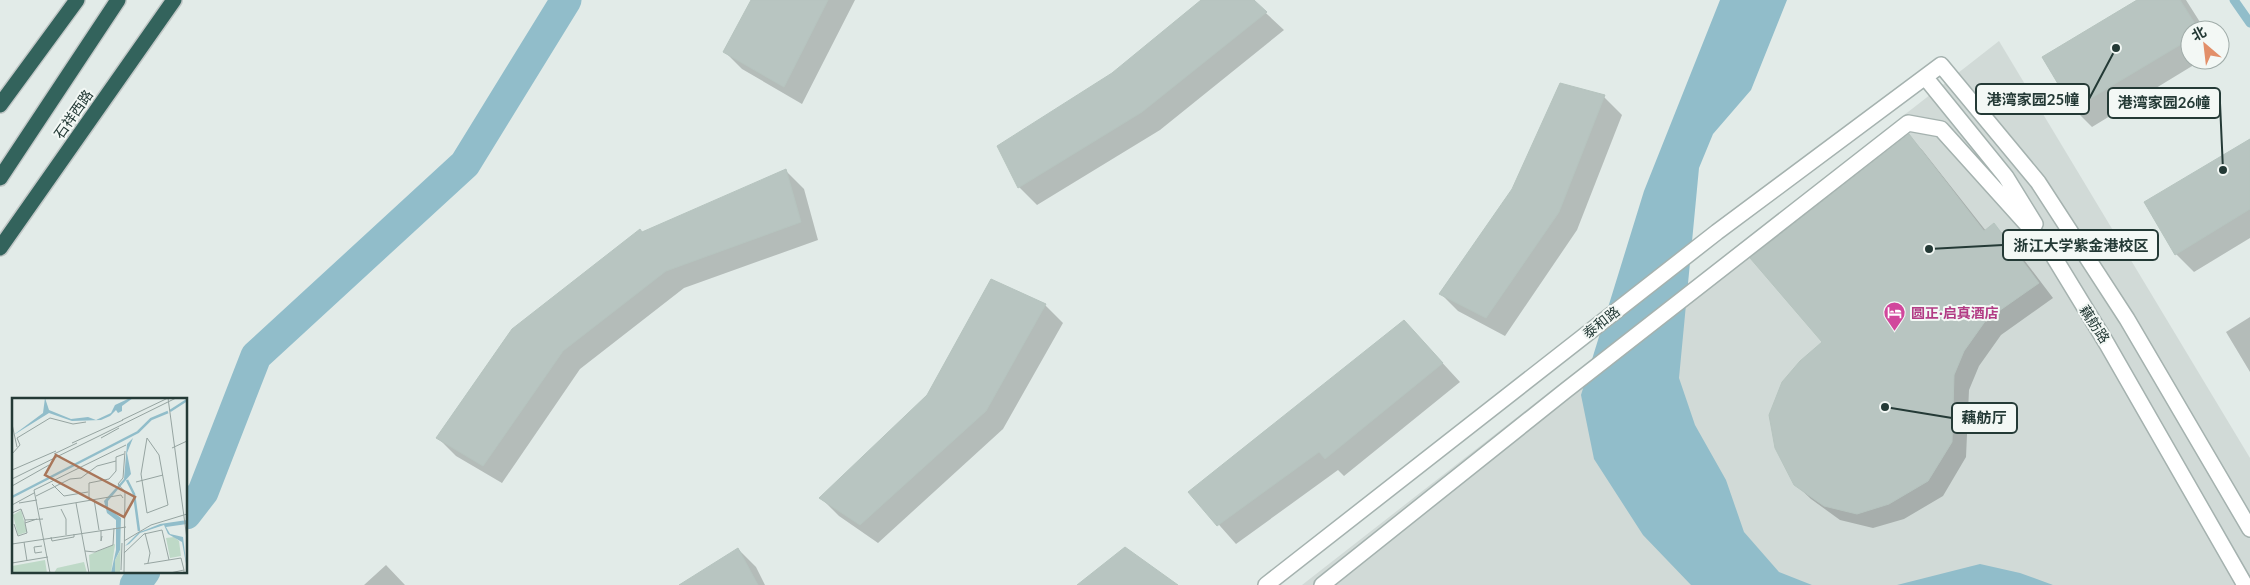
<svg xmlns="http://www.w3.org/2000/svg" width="2250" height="585" font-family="Lato,'Noto Sans SC',sans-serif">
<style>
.built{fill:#d1dad7}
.water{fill:#91bdca}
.shadow{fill:#0003}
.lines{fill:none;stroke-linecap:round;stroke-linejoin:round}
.stream{stroke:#91bdca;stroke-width:9}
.canal{stroke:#91bdca;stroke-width:31}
.building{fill:#b8c5c1;stroke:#b6c4bf}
.minor-casing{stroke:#a5b2af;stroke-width:18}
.highway-casing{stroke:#c2c8c7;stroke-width:18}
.minor{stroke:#fff;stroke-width:15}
.highway{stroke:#33635c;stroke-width:15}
.labels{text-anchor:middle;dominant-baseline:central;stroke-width:4;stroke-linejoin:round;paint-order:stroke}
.street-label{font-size:14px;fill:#243a36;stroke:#f3f8f5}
.hotel-label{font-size:14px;font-weight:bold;fill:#b23c85;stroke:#f3f8f5;text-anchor:start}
.inset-river{fill:none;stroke:#91bdca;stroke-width:2.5}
.inset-road{fill:none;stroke:#96a4a1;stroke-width:1}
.view{fill:#a9765a;fill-opacity:0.15;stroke:#a9765a;stroke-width:2.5}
.inset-edge{fill:none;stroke:#243a36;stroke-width:2.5}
.leader{fill:none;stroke:#243a36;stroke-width:2}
.callout-dot{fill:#243a36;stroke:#f3f8f5;stroke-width:2}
.callout{fill:#f3f8f5;stroke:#243a36;stroke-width:2}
.callout-label{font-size:15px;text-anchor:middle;font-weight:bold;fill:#243a36}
</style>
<rect width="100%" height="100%" fill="#e2ebe8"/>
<path class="built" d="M 1999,41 L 2250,458 L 2250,585 L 1302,585 Z"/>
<path class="water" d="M 1720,0 L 1787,0 L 1751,90 L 1713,134 L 1699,168 L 1679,378 L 1695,425 L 1726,480 L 1744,532 L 1779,572 L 1812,585 L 1691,585 L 1643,535 L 1594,459 L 1581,395 L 1644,191 Z
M 1980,564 L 2020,573 L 2053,585 L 1897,585 Z"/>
<path class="shadow" d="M 753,0 L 855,0 L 802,104 L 742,69 L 724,51 Z
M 1203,0 L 1252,0 L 1284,30 L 1160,130 L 1037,205 L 1019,187 L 1113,74 Z
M 2140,0 L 2186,0 L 2205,30 L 2190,30 L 2190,60 L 2202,60 L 2092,127 L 2074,109 L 2044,57 Z
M 1560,84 L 1604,97 L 1622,115 L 1577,230 L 1505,336 L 1458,311 L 1440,293 L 1514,190 Z
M 1909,136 L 1923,151 L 1986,231 L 1994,225 L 2009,240 L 2053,298 L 2001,335 L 1979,366 L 1969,390 L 1966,457 L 1943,496 L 1904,519 L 1873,528 L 1840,520 L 1811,499 L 1795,484 L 1824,342 Z
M 2250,140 L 2250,238 L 2194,272 L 2176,254 Z
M 786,171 L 804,189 L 818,240 L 684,288 L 580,369 L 502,483 L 456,456 L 438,438 L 642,233 Z
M 1045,305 L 1063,323 L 1003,429 L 878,543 L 839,516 L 821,498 Z
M 2250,317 L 2250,372 L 2226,332 Z
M 1404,321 L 1460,382 L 1344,476 L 1338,470 L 1236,544 L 1190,492 Z
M 738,549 L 756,567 L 765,585 L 681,585 Z
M 386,565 L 405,585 L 364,585 Z"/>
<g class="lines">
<path class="stream" d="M 2234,0 L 2250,23"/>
<path class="canal" d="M 186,514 L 203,492 L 256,356 L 465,164 L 566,0
M 135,585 L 145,571"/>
</g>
<path class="building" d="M 751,0 L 828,0 L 784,87 L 723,52 Z
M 1201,0 L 1254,0 L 1267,12 L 1142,112 L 1018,188 L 997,146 L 1112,73 Z
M 2137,0 L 2180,0 L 2199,30 L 2190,30 L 2190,39 L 2073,109 L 2042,57 Z
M 1560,83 L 1605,95 L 1559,212 L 1486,318 L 1439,294 L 1512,189 Z
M 1909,134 L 1984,231 L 1994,223 L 2039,283 L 1986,320 L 1964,351 L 1954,375 L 1952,442 L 1928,481 L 1889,504 L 1857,514 L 1824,506 L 1794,485 L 1775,448 L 1769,415 L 1782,382 L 1800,361 L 1822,342 L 1750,258 Z
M 2250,139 L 2250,209 L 2175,255 L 2144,202 Z
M 786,169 L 801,222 L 666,271 L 563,351 L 483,466 L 436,438 L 512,329 L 640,229 L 642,232 Z
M 991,279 L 1046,304 L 986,411 L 860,525 L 819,498 L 927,395 Z
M 1404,320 L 1443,363 L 1325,459 L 1319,452 L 1217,526 L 1188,492 Z
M 1125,547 L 1178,585 L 1077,585 Z
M 738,548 L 758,585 L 679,585 Z"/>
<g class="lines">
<defs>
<path id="minor" d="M 1925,77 L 2006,177 L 2035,224
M 2046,244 L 2107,344 L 2245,585
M 1266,585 L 1717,232 L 1941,65 L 2038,182 L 2127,319 L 2250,529
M 1322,585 L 1565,391 L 1908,123 L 1941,129 L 2050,250"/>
<path id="highway" d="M 0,105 L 77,0
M 0,178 L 118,0
M 0,248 L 174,0"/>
</defs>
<use href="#minor" class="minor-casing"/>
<use href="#highway" class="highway-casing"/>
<use href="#minor" class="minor"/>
<use href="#highway" class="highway"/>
</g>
<defs>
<symbol id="hotel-pin" viewBox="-11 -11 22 30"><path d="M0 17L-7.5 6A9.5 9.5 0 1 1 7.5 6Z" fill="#d1479c" stroke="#f3f8f5"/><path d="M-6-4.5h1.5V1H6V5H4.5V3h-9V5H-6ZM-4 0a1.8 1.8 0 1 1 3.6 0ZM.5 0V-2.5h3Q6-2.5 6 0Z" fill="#fff"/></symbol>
</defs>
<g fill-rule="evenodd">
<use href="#hotel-pin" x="1882" y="300" width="25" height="34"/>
</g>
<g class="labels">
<g class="street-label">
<text transform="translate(73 114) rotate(-55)">石祥西路</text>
<text transform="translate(1601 322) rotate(-38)">泰和路</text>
<text transform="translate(2095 324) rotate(57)">藕舫路</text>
</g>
<g class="hotel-label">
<text x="1911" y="312">圆正·启真酒店</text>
</g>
</g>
<g transform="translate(12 398)">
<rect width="175" height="175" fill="#e2ebe8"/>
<path d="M 9,112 L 15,134 L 6,137 L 1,117 ZM 109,130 L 108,175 L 103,175 L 103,162 L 108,153 ZM 162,139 L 167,143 L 169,158 L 158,160 L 154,140 ZM 103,146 L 99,175 L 78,175 L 77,157 ZM 33,162 L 35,175 L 0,175 L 0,168 ZM 72,164 L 75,175 L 42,175 L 45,170 Z" fill="#bed9c7"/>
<path d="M 33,0 L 37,12 L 59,21 L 76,19 L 84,22 L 99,15 L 103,7 L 118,0 L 121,0 L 110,8 L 110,13 L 106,15 L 104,12 L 98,18 L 89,22 L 60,23 L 37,15 L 0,38 L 31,15 ZM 121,40 L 115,55 L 119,76 L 96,103 L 96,110 L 109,120 L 108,152 L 103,162 L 103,175 L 99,175 L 104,152 L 104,122 L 95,115 L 92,103 L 112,81 L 115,46 ZM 175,122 L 175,126 L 154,129 L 158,136 L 171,139 L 175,171 L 170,144 L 156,136 L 152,127 L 128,135 L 117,146 L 113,148 L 127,134 L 133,132 L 148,126 Z" fill="#91bdca"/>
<path class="inset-river" d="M 158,13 L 175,2M 115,82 L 122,96 L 127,133M 0,99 L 126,34 L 139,21 L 156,14"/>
<path class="inset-road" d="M 156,0 L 175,141M 110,22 L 156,0M 0,26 L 5,49M 89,40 L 107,30M 135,40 L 147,57 L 156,107 L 135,115 L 129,76 ZM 60,45 L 111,22M 160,50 L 175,43M 0,56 L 8,47 L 5,40 L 38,20 L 61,26 L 74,24M 42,56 L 65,45M 0,72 L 44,53M 0,81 L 164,0M 124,84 L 151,77M 40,86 L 52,98 L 76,94M 0,88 L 37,67M 24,98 L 58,81 L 69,80 L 85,68 L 104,63M 77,101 L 77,85 L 97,81 L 104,73 L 104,59 L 112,56M 82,101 L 87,132M 7,105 L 25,102M 64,105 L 77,175M 0,107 L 22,95M 27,111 L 109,97 L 111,100M 49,111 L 54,121 L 54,137M 0,115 L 9,111 L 13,122M 25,121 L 13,125 L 13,122 L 31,121M 2,126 L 6,138 L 15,135 L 13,125M 89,132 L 89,143 L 90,138M 133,135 L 138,155 L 136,165M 39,139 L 40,143 L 62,139 L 62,136M 112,143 L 139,127 L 175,116M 12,144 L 15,163M 0,146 L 114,129M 30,148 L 22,149 L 23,155 L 30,154M 73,153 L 83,154 L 101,147 L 102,130M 112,155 L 132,136 L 150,132 L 157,162M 0,165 L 36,159M 132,166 L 169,160 L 172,172M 109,172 L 110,145M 38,175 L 22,92 L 114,47M 112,175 L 113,94 L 106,86 L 111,80 L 113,53M 158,175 L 172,172 L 172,175"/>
<path class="view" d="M 44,57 L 123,99 L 112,119 L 33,77 Z"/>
<rect width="175" height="175" class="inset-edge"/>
</g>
<path class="leader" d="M2116 48L2089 99M2223 170L2220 103M1929 249L2003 245M1885 407L1952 418"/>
<g class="callout-dot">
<circle cx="2116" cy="48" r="5"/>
<circle cx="2223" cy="170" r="5"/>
<circle cx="1929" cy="249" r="5"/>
<circle cx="1885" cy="407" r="5"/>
</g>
<g class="callout">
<rect x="1976" y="84" width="113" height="30" rx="5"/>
<rect x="2108" y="88" width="112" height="30" rx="5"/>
<rect x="2003" y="230" width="155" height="30" rx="5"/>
<rect x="1952" y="403" width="65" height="30" rx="5"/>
</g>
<g class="callout-label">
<text x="2033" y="105">港湾家园25幢</text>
<text x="2164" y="108">港湾家园26幢</text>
<text x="2081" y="251">浙江大学紫金港校区</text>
<text x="1984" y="423">藕舫厅</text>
</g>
<g transform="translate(2205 45) rotate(332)"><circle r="24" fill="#f3f8f5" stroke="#a0aca9"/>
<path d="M0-4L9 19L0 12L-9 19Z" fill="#e28f69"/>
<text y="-8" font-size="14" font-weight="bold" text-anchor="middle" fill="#243a36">北</text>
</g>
</svg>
